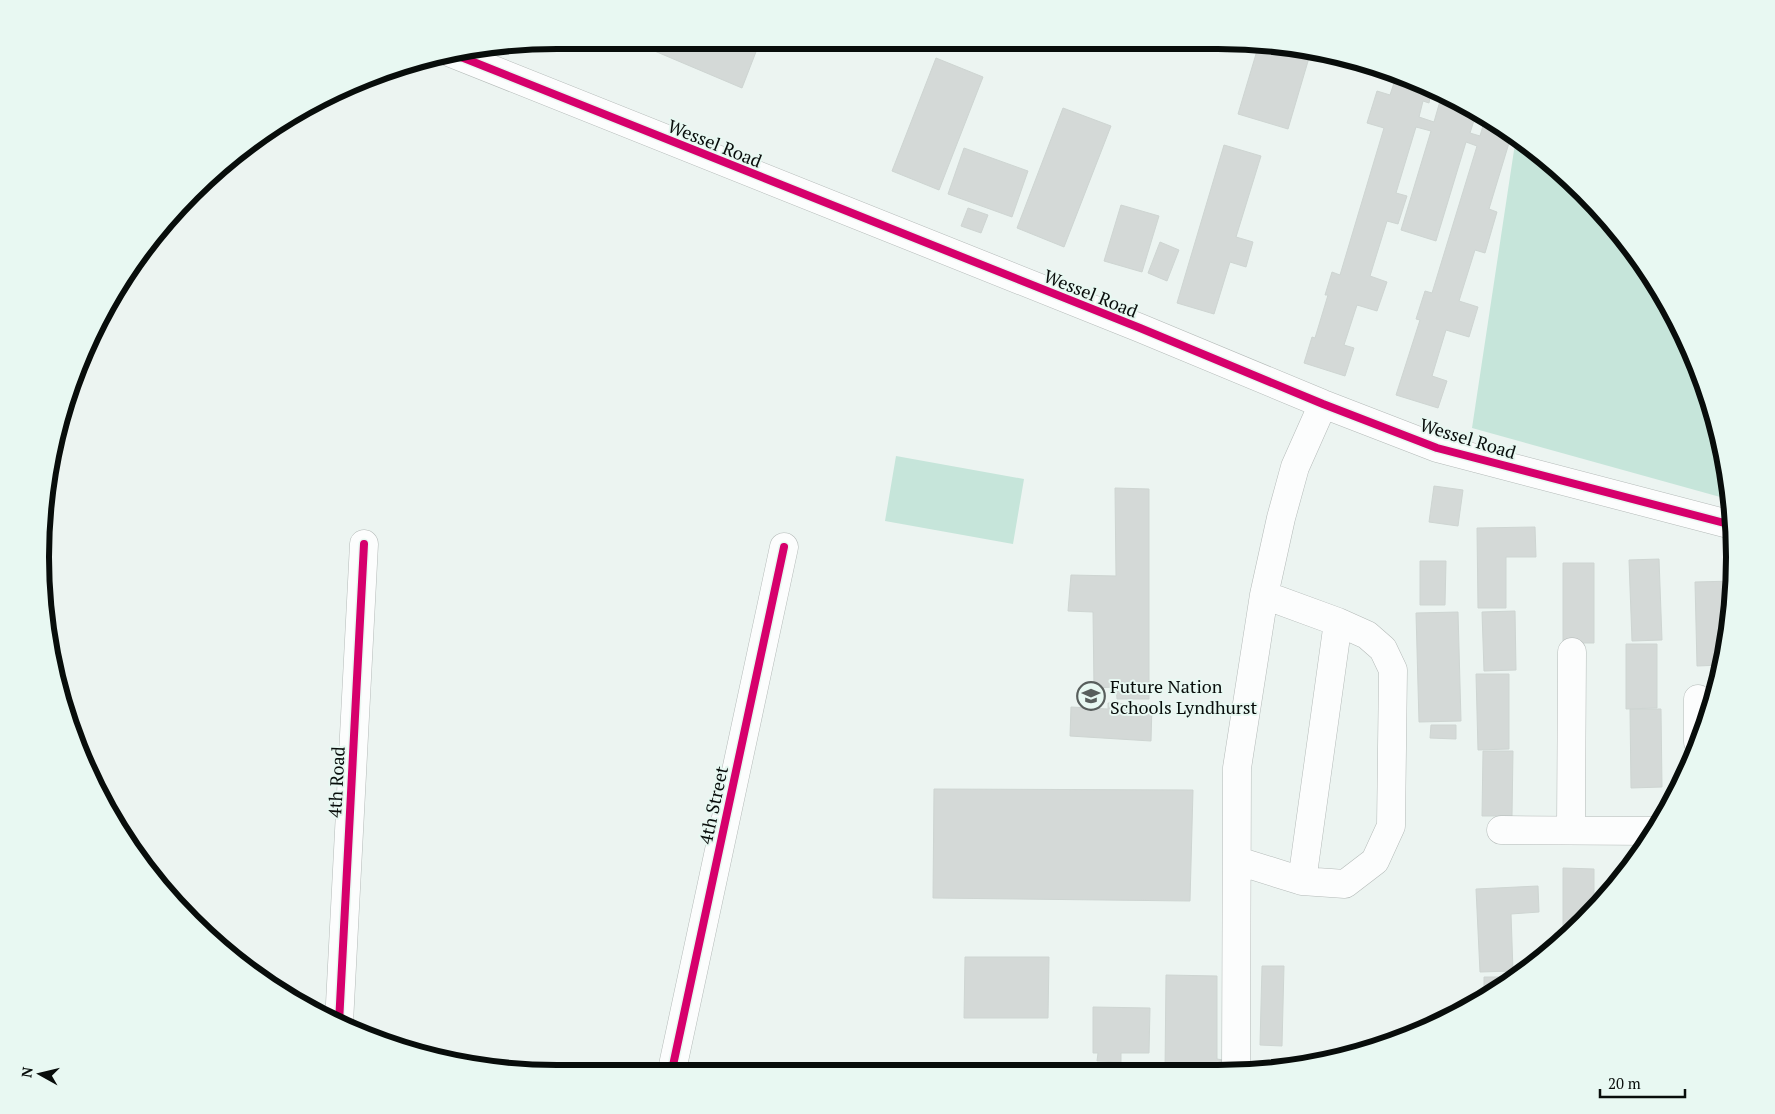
<svg xmlns="http://www.w3.org/2000/svg" width="1775" height="1114" font-family="'PT Serif',serif">
<style>
.green{fill:#c6e5da}
.building{fill:#d4d9d7;stroke:#ced5d2}
.lines{fill:none;stroke-linecap:round;stroke-linejoin:round}
.minor-casing{stroke:#b4bab8;stroke-width:29}
.minor{stroke:#fcfdfd;stroke-width:28}
.cycleway-casing{stroke:#e8f8f2;stroke-width:11}
.cycleway{stroke:#d6006c;stroke-width:8}
.labels{text-anchor:middle;dominant-baseline:central;stroke-width:4;stroke-linejoin:round;paint-order:stroke}
.street-label{font-size:18px;fill:#080d0b;stroke:#e8f8f2}
.poi-label{font-size:18px;fill:#080d0b;stroke:#e8f8f2;text-anchor:start}
.rim{fill:none;stroke:#080d0b;stroke-width:6}
</style>
<rect width="100%" height="100%" fill="#ecf4f1"/>
<path class="green" d="M 1516,137 L 1533,147 L 1607,216 L 1666,299 L 1708,391 L 1731,490 L 1731,500 L 1472,428 Z
M 896,456 L 1024,479 L 1013,544 L 885,521 Z"/>
<path class="building" d="M 638,44 L 759,44 L 742,88 Z
M 1259,44 L 1285,44 L 1311,51 L 1288,129 L 1238,114 Z
M 936,58 L 983,77 L 939,190 L 892,171 Z
M 1397,74 L 1416,79 L 1428,86 L 1427,91 L 1431,93 L 1429,103 L 1423,101 L 1419,117 L 1434,122 L 1442,94 L 1476,114 L 1470,133 L 1480,136 L 1485,119 L 1506,131 L 1503,141 L 1509,143 L 1489,209 L 1497,212 L 1485,253 L 1475,250 L 1459,301 L 1478,307 L 1469,337 L 1446,330 L 1432,376 L 1447,381 L 1438,408 L 1396,395 L 1420,320 L 1416,319 L 1425,291 L 1432,293 L 1477,146 L 1466,142 L 1436,241 L 1401,230 L 1431,131 L 1416,127 L 1396,193 L 1407,196 L 1398,224 L 1387,221 L 1370,276 L 1387,282 L 1377,311 L 1357,305 L 1344,345 L 1354,348 L 1345,376 L 1304,363 L 1312,337 L 1315,338 L 1328,295 L 1325,295 L 1332,272 L 1340,275 L 1384,128 L 1367,123 L 1377,91 L 1390,95 Z
M 1063,108 L 1111,126 L 1064,247 L 1017,228 Z
M 1224,145 L 1261,156 L 1236,237 L 1253,242 L 1246,267 L 1230,262 L 1214,314 L 1177,303 Z
M 964,148 L 1028,171 L 1012,217 L 948,194 Z
M 1121,205 L 1159,216 L 1142,272 L 1104,261 Z
M 968,208 L 988,215 L 981,233 L 961,226 Z
M 1160,242 L 1179,250 L 1167,281 L 1148,273 Z
M 1434,486 L 1463,490 L 1458,526 L 1429,522 Z
M 1115,488 L 1149,489 L 1149,699 L 1117,699 L 1116,687 L 1094,688 L 1093,612 L 1068,611 L 1071,575 L 1116,576 Z
M 1535,527 L 1536,557 L 1506,557 L 1506,608 L 1478,608 L 1477,528 Z
M 1659,559 L 1662,640 L 1632,641 L 1629,560 Z
M 1420,561 L 1446,561 L 1445,605 L 1420,605 Z
M 1563,563 L 1594,563 L 1594,643 L 1563,643 Z
M 1734,581 L 1734,591 L 1730,615 L 1721,615 L 1722,665 L 1697,666 L 1695,582 Z
M 1515,611 L 1516,670 L 1484,671 L 1482,612 Z
M 1458,612 L 1461,721 L 1419,722 L 1416,613 Z
M 1626,644 L 1657,644 L 1657,708 L 1626,709 Z
M 1476,674 L 1509,674 L 1509,749 L 1478,750 Z
M 1108,703 L 1152,705 L 1151,741 L 1070,736 L 1071,707 L 1108,709 Z
M 1630,709 L 1661,709 L 1662,787 L 1631,788 Z
M 1431,725 L 1456,725 L 1456,739 L 1430,738 Z
M 1483,751 L 1513,751 L 1512,816 L 1482,816 Z
M 934,789 L 1193,790 L 1190,901 L 933,898 Z
M 1563,868 L 1594,869 L 1594,906 L 1568,932 L 1563,932 Z
M 1538,886 L 1539,912 L 1511,914 L 1513,971 L 1480,972 L 1476,889 Z
M 1555,933 L 1567,933 L 1555,945 Z
M 965,957 L 1049,957 L 1048,1018 L 964,1018 Z
M 1262,966 L 1284,966 L 1282,1046 L 1260,1045 Z
M 1166,975 L 1217,976 L 1217,1059 L 1223,1060 L 1223,1073 L 1165,1072 Z
M 1484,977 L 1517,977 L 1484,997 Z
M 1093,1007 L 1150,1008 L 1149,1053 L 1121,1053 L 1121,1062 L 1097,1061 L 1098,1053 L 1093,1053 Z"/>
<g class="lines">
<defs>
<path id="minor" d="M 451,53 L 1140,328 L 1323,404 L 1437,448 L 1732,525
M 1698,742 L 1698,699
M 1501,830 L 1654,831
M 1571,830 L 1572,652
M 1238,861 L 1302,881 L 1338,622 L 1264,595
M 1302,881 L 1345,884 L 1375,861 L 1391,826 L 1393,670 L 1383,649 L 1367,635 L 1338,622
M 339,1023 L 364,544
M 672,1070 L 784,547
M 1236,1073 L 1237,768 L 1264,595 L 1281,518 L 1295,467 L 1323,404"/>
</defs>
<use href="#minor" class="minor-casing"/>
<use href="#minor" class="minor"/>
<defs>
<path id="cycleway" d="M 451,53 L 1140,328 L 1323,404 L 1437,448 L 1732,525
M 339,1023 L 364,544
M 672,1070 L 784,547"/>
</defs>
<use href="#cycleway" class="cycleway-casing"/>
<use href="#cycleway" class="cycleway"/>
</g>
<defs>
<symbol id="school-ring" viewBox="-11 -11 22 22"><circle r="9.5" fill="#e8f8f2" stroke="#585e5c" stroke-width="1.5"/><path d="M0-5L7-2L0 1L-7-2ZM-4 1L0 2.5L4 1V4Q0 6-4 4Z" fill="#585e5c"/></symbol>
</defs>
<g fill-rule="evenodd">
<use href="#school-ring" x="1075" y="680" width="32" height="32"/>
</g>
<g class="labels">
<g class="street-label">
<text transform="translate(715 143) rotate(22)">Wessel Road</text>
<text transform="translate(1091 293) rotate(22)">Wessel Road</text>
<text transform="translate(1468 438) rotate(17)">Wessel Road</text>
<text transform="translate(336 782) rotate(-87)">4th Road</text>
<text transform="translate(713 805) rotate(-78)">4th Street</text>
</g>
<g class="poi-label">
<text x="1110" y="686">Future Nation<tspan x="1110" dy="21">Schools Lyndhurst</tspan></text>
</g>
</g>
<path d="M0 0H1775V1114H0ZM557 49H1218A508 508 0 0 1 1726 557V557A508 508 0 0 1 1218 1065H557A508 508 0 0 1 49 557V557A508 508 0 0 1 557 49Z" fill="#e8f8f2" fill-rule="evenodd"/>
<path class="rim" d="M557 49H1218A508 508 0 0 1 1726 557V557A508 508 0 0 1 1218 1065H557A508 508 0 0 1 49 557V557A508 508 0 0 1 557 49Z"/>
<g transform="translate(40 1074) rotate(278)" stroke="#e8f8f2" stroke-width="4" paint-order="stroke">
<path d="M0-4L9 19L0 12L-9 19Z" fill="#080d0b"/>
<text y="-8" font-size="14" font-weight="bold" text-anchor="middle" fill="#080d0b">N</text>
</g>
<path d="M1600 1089v8h85v-8" fill="none" stroke="#080d0b" stroke-width="2.5"/>
<text x="1608" y="1089" font-size="15" fill="#080d0b" stroke="#e8f8f2" stroke-width="4" paint-order="stroke">20 m</text>
</svg>
